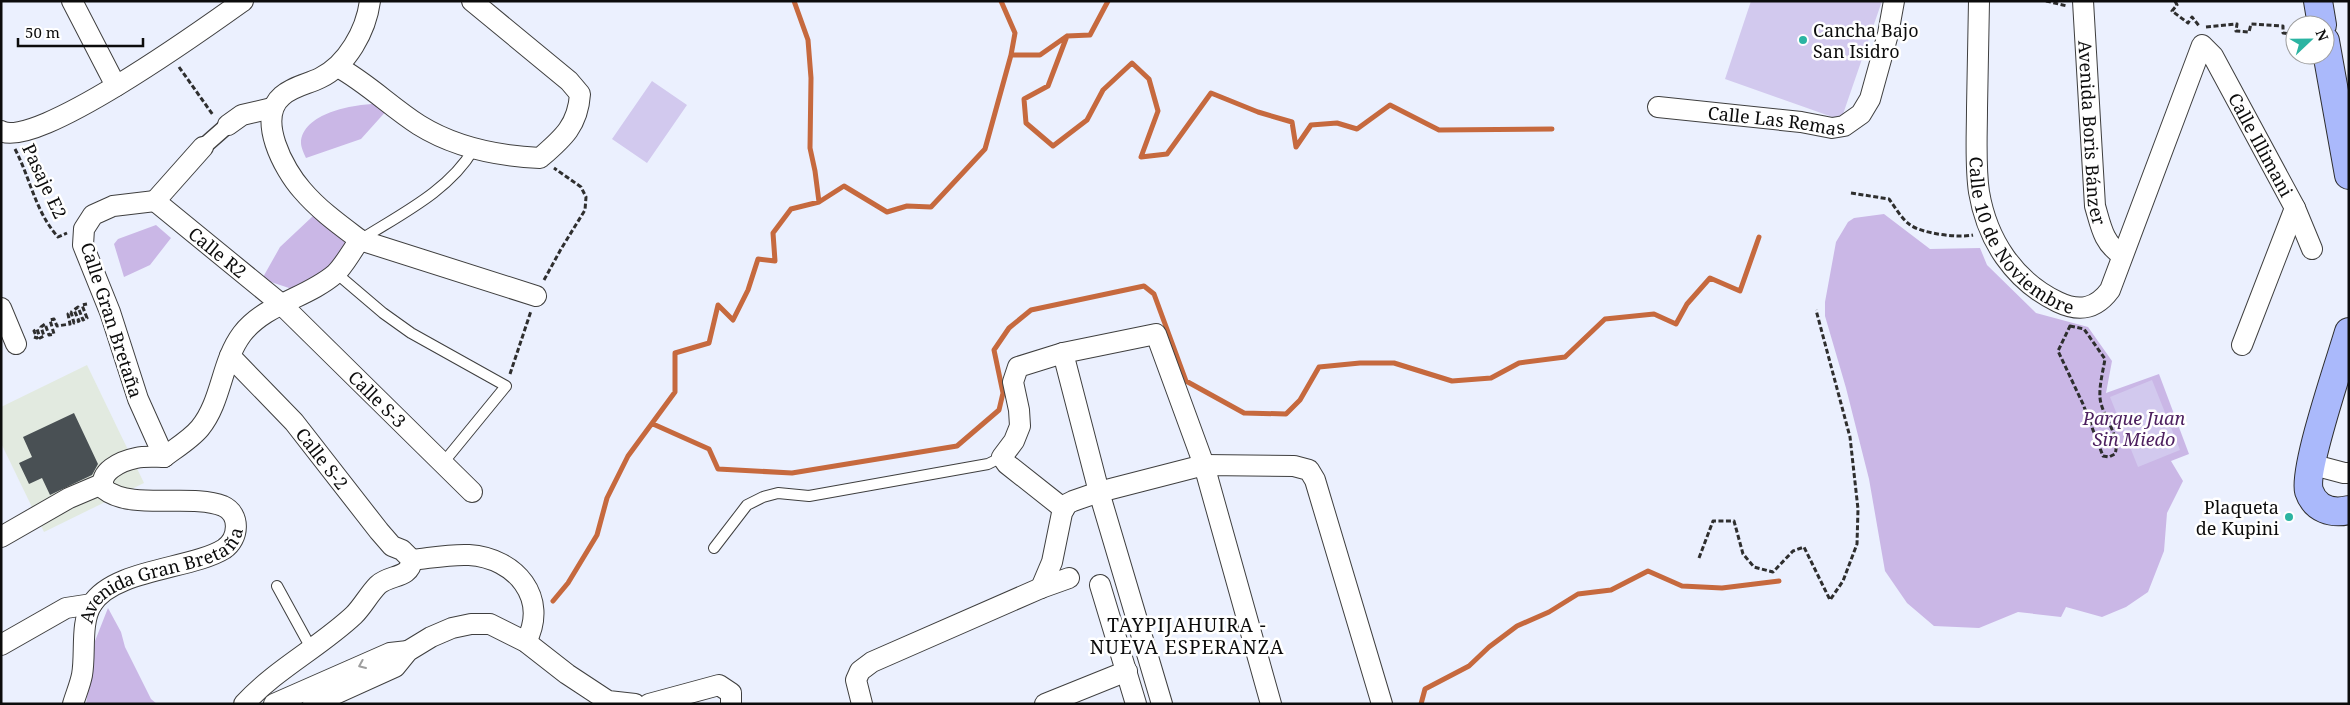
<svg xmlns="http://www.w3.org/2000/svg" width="2350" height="705" font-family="'Noto Serif',serif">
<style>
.industrial{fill:#e2eae0}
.green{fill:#cab7e6}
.pitch{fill:#d2c9ee}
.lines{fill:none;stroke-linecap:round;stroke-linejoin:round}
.stream{stroke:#c6693e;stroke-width:5}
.building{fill:#495054}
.service-casing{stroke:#3f3f3f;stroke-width:12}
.pedestrian-casing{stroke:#3f3f3f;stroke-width:18}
.minor-casing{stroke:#3f3f3f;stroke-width:22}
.secondary-casing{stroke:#2e2e2e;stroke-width:30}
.path{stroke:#2e2e2e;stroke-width:3;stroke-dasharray:5 2.5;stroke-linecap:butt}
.service{stroke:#fff;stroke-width:10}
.pedestrian{stroke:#fff;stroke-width:15}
.minor{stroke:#fff;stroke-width:20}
.secondary{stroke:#aab9fb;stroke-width:28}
.oneway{stroke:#9e9e9e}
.poi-dot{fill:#2bb4a2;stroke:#fff;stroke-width:2}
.labels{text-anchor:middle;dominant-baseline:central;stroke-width:5;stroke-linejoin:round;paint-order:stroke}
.poi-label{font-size:18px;fill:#0c0c0c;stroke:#fff;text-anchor:start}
.street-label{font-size:18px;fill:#0c0c0c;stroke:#fff}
.park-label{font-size:18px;font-style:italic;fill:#4d205f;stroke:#fff}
.neighbourhood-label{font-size:19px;letter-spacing:1px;fill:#0c0c0c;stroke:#fff}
</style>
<rect width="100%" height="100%" fill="#ebf0fe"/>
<path class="industrial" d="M 87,365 L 144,483 L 44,532 L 1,443 L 1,407 Z"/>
<path class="green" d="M 376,104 L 388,109 L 361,139 L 306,158 C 304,154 301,147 301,143 C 302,113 354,104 376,104 Z
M 1884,214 L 1930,249 L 1980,248 L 1987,265 L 2036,313 L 2088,327 L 2112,361 L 2106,393 L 2159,374 L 2189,454 L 2171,461 L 2183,481 L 2167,513 L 2164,551 L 2148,592 L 2126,607 L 2102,617 L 2066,607 L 2061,617 L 2018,612 L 1979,628 L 1934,626 L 1907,603 L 1885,571 L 1869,479 L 1846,388 L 1825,316 L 1825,302 L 1836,242 L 1848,222 L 1854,218 Z
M 313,216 L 334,233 L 351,242 L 345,261 L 295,290 L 262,279 L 280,247 Z
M 156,225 L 171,238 L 150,265 L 124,277 L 114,244 L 118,239 Z
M 108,608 L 121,632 L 125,647 L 151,699 L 157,704 L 86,704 L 95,641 Z"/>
<path class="pitch" d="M 1751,1 L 1882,1 L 1841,120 L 1725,79 Z
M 652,81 L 687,105 L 647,163 L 612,139 Z
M 2152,380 L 2180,450 L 2138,467 L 2110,397 Z"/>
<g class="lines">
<path class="stream" d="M 794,1 L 808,40 L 811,78 L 810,148 L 815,171 L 819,202
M 1001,1 L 1015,33 L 1011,55
M 1067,36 L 1048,86 L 1024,99 L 1026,123 L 1053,146 L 1087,120 L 1103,90 L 1132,63 L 1149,79 L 1158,111 L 1141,157 L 1167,154 L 1211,93 L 1258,112 L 1292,122 L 1296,147 L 1311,125 L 1337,123 L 1357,129 L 1390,105 L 1439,130 L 1552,129
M 653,424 L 709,449 L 718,469 L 792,473 L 957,446 L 999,410 L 1003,393 L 994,350 L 1009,328 L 1031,310 L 1144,286 L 1154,294 L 1186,381 L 1244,413 L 1286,414 L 1300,400 L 1319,367 L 1360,363 L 1394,363 L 1452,381 L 1491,378 L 1519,363 L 1565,357 L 1605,319 L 1654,314 L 1676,324 L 1687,304 L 1710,278 L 1740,291 L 1759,237
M 553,601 L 568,583 L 597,535 L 607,498 L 628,456 L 675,392 L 675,353 L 709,343 L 718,305 L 733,320 L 748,290 L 758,259 L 775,261 L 773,233 L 791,209 L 819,202 L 844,186 L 887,212 L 907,206 L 931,207 L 985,149 L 1011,55 L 1040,55 L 1067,36 L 1090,35 L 1108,1
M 1421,704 L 1425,689 L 1469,666 L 1489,647 L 1517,626 L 1549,612 L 1578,594 L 1611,590 L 1648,571 L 1682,586 L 1722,588 L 1779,581"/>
</g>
<path class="building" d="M 74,413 L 98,464 L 92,475 L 50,495 L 42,478 L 29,484 L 19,463 L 32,457 L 23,437 Z"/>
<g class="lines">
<defs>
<path id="service" d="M 360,240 C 399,215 449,191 473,150
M 336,273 L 383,313 L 411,333 L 506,386 L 443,463
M 714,548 L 747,505 L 763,497 L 778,493 L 809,496 L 988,464 L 1002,457
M 277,586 L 311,648"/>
<path id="pedestrian" d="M 203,147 L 228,125"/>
<g id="minor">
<path d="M 72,1 L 116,86"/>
<path id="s1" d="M 1979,1 C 1978,37 1978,72 1977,108 C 1977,135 1975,165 1979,192 C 1987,240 2014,281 2058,302 C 2079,312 2096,309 2110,290 L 2202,45 L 2213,56 L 2295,208 L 2312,249"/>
<path id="s2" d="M 2083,1 L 2095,206 C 2101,226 2103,243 2122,255"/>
<path d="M 338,67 C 367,83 391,107 419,125 C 456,148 497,156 540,158 C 562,139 578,126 580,94 L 569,81 L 472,1"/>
<path id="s3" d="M 1658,107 L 1801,122 L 1832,128 L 1844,126 L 1861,114 L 1870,99 L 1888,34 L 1894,1"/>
<path d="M 228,125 L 242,115 L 272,108"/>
<path d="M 1,131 C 36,150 208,26 243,1"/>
<path id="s4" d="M 155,201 L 281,304 L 472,492"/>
<path d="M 155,201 L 113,206 L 93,215 L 84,229 L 83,245 L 110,312 L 138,399 L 164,457"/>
<path d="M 155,201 L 203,147"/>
<path d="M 360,240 L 536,296"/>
<path d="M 1,308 L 16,344"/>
<path d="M 2242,345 L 2295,208"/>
<path d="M 1063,353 L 1099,492 L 1162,704"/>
<path id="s5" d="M 230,356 L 294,422 L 379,531 L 392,546 L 402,550 L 412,560"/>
<path d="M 164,457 C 176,448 191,439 200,428 C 222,401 221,362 242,334 C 265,304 307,298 335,274 C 344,266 352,250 360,240 C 340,225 319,210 302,190 C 284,170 256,118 282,96 C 293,86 308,84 320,78 C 347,65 366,31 370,1"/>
<path d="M 2310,464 L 2344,473 L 2349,473"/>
<path d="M 1064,509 L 1007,464 L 1002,457 L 1014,441 L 1020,426 L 1019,410 L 1013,382 L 1018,367 L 1063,353 L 1156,334 L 1204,465 L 1271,704"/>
<path d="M 1,537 L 69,498 L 102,484"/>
<path d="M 412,560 C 431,558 450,554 469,555 C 516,558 549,598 526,642"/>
<path d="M 1100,585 L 1136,704"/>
<path d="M 1041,588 L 1052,562 L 1062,513 L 1067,504 L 1073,501 L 1099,492 L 1204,465 L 1294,466 L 1309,470 L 1315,480 L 1382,704"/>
<path d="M 1,645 L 66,608 L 92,604"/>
<path id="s6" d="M 73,704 C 76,694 80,685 82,675 C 86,653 80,623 92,604 C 114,569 192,569 224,549 C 239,539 241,514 223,506 C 191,493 131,511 104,489 C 97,472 121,461 136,458 C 145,456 155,457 164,457"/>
<path d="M 244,704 C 276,669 320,647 354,615 C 363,606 369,594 378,585 C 390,574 410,579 412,560"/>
<path d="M 274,704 L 390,653 L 408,651"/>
<path d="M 313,704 L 395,667 L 408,651 L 431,637 L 452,628 L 471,624 L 490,624 L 526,642 L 567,674 L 608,701 L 635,704"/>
<path d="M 649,704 L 719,685 L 731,693 L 731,704"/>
<path d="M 862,704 L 856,680 L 860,671 L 872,662 L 1041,588 L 1069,578"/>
<path d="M 1045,704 L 1127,671"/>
</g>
<path id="secondary" d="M 2318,1 L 2322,25
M 2325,41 L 2349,175
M 2349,332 C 2341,359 2303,470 2309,491 C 2315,509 2332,514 2349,510"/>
</defs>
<use href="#service" class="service-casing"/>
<use href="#pedestrian" class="pedestrian-casing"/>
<use href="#minor" class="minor-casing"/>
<use href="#secondary" class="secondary-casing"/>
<path class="path" d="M 2046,1 L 2067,6
M 2175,1 L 2177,5 L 2172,11 L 2188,23 L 2192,17 L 2200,27
M 2206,27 L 2237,24 L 2236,31 L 2249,32 L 2251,24 L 2283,26 L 2283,33 L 2293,34 L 2295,26
M 179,67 L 213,115
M 15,149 C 31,180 35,211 58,237 L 67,233
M 1851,193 L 1889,199 C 1895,207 1901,218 1909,224 C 1921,234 1959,238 1973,235
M 544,280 L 561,249 L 585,210 L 586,197 L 581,187 L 554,168
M 2070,326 L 2084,329 L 2105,359 C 2103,371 2099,386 2100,398 C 2102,417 2121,435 2115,454 L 2109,457 L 2103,456 L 2083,404 L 2058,351 Z
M 34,337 L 37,338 L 34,331 L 37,329 L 40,338 L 44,336 L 41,327 L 45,324 L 49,335 L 54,334 L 50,320 L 54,319 L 57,326 L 70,324 L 68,314 L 71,312 L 74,323 L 79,321 L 74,310 L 78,307 L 83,320 L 87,318 L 82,305 L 87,304
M 510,374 L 531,311
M 1699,558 L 1713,521 L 1734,521 L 1743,554 L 1754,567 L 1773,572 L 1793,551 L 1804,547 L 1830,600 L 1843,581 L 1857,544 L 1858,509 L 1850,437 L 1816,310"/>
<use href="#service" class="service"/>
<use href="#pedestrian" class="pedestrian"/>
<use href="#minor" class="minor"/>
<use href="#secondary" class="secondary"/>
</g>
<defs><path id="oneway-chevron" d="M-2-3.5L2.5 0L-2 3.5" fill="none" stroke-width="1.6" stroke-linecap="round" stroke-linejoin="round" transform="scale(1.25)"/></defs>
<use class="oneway" href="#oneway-chevron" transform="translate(362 665) rotate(157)"/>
<g class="poi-dot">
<circle cx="1803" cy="40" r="5"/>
<circle cx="2289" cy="517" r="5"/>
</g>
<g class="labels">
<g class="poi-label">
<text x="1813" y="30">Cancha Bajo<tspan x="1813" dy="21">San Isidro</tspan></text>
<text x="2279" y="507" text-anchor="end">Plaqueta<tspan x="2279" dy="21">de Kupini</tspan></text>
</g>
<g class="street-label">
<text stroke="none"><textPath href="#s3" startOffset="119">Calle Las Remas</textPath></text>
<text stroke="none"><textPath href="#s2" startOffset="132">Avenida Boris Bánzer</textPath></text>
<text stroke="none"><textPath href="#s1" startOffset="769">Calle Illimani</textPath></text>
<text transform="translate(45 181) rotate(65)">Pasaje E2</text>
<text stroke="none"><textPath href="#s1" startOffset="252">Calle 10 de Noviembre</textPath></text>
<text stroke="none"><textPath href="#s4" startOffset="81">Calle R2</textPath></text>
<text transform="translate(112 320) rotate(72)">Calle Gran Bretaña</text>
<text stroke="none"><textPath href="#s4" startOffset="298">Calle S-3</textPath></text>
<text stroke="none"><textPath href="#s5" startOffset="138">Calle S-2</textPath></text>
<text stroke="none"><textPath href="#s6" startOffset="178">Avenida Gran Bretaña</textPath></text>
</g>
<g class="park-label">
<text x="2134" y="418">Parque Juan<tspan x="2134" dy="21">Sin Miedo</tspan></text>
</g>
<g class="neighbourhood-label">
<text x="1187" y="625">TAYPIJAHUIRA -<tspan x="1187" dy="22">NUEVA ESPERANZA</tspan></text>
</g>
</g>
<rect width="2350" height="705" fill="none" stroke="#0c0c0c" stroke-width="5"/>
<g transform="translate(2310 40) rotate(68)"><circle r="24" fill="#ffffff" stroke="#9e9e9e"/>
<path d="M0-4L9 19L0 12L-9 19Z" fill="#2bb4a2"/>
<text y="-8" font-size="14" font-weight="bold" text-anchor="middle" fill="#0c0c0c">N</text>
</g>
<path d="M18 38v8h125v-8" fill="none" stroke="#0c0c0c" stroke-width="2.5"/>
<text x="25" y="38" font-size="15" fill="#0c0c0c" stroke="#ffffff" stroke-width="4" paint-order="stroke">50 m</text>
</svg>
